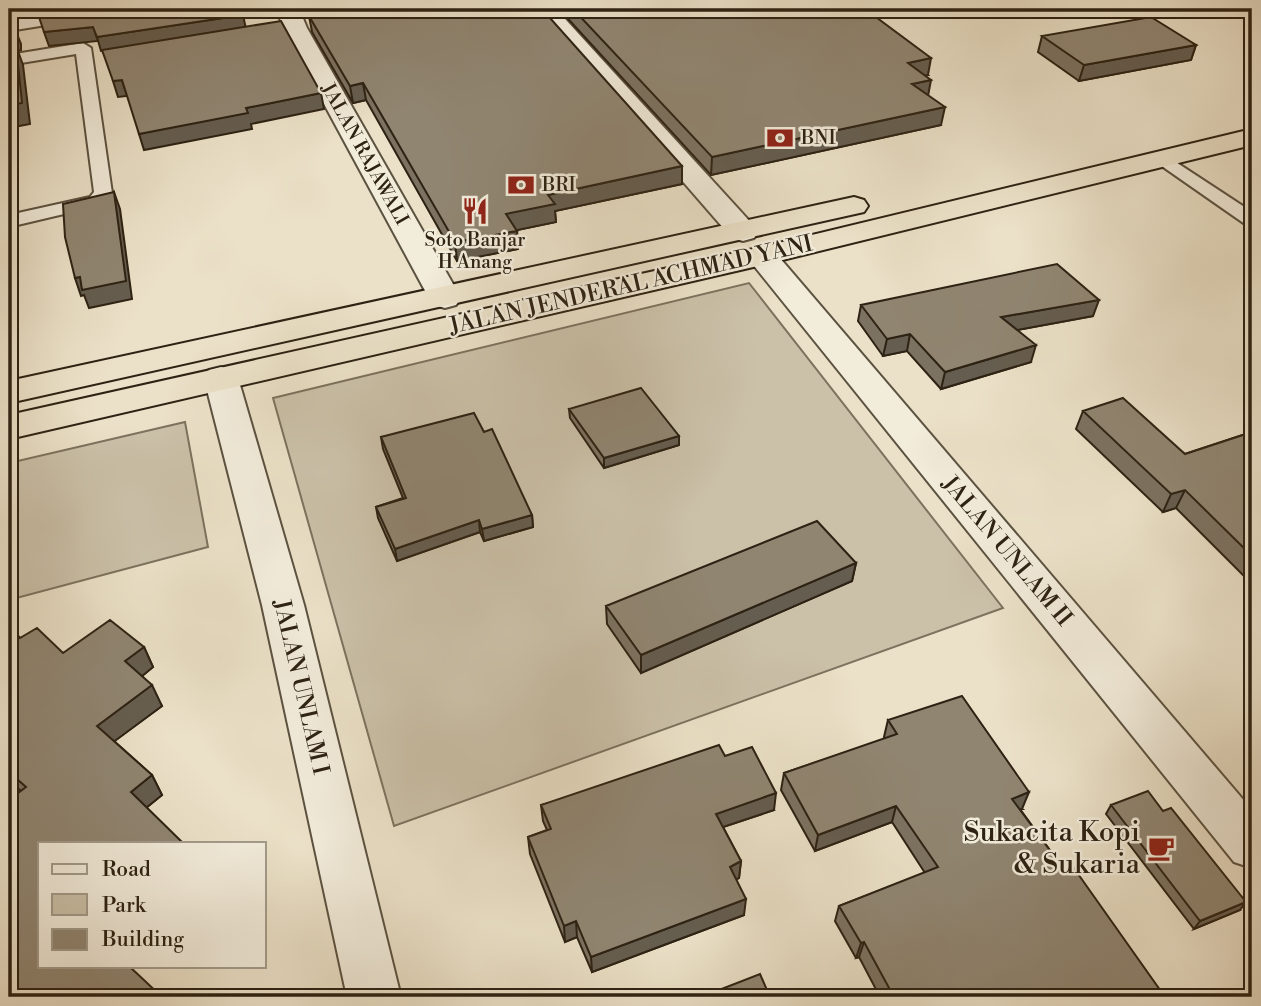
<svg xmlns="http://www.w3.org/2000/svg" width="1261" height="1006" font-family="'Libre Bodoni',serif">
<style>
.green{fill:#cbc1a9;stroke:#7c725e;stroke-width:2}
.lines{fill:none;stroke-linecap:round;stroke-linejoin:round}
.lane-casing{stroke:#5c5240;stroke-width:4}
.street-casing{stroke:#5c5240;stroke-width:4}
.highway-casing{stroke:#2d2213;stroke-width:4}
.lane{fill:#f2ecdb;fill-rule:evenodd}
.street{fill:#f2ecdb;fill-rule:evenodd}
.highway{fill:#ebe1c8;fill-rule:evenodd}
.wall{fill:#7c7261;stroke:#2d2213;stroke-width:2}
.shaded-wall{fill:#655d4f;stroke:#2d2213;stroke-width:2}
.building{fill:#908571;stroke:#2d2213;stroke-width:2}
.labels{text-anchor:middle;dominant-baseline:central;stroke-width:5;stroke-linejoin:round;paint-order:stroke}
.far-poi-label{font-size:19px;fill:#2d2213;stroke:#f2ecdb;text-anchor:start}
.far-street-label{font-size:19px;fill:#2d2213;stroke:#f2ecdb}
.street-label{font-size:23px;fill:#2d2213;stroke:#f2ecdb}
.near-poi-label{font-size:28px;fill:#2d2213;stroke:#f2ecdb;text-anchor:end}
</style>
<rect width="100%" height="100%" fill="#ebe1c8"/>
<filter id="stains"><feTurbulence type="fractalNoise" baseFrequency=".00286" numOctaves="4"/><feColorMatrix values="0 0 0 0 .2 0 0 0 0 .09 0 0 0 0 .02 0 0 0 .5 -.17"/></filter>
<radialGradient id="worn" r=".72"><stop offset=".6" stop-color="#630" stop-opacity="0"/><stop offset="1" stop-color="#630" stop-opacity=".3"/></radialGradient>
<path class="green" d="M 749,283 L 1003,608 L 394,826 L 273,398 Z
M 185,422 L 208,547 L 9,600 L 9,463 Z"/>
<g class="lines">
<defs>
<path id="lane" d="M 83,43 L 91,48 L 112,193 L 102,205 L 9,227 L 9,215 L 90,197 L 94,192 L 76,54 L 9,65 L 9,55 Z
M 1162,153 L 1252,212 L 1252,226 L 1245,224 L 1156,162 L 1153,158 Z"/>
<path id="street" d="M 61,9 L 113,9 L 102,16 L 9,31 L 9,17 Z
M 277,9 L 299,9 L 307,28 L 461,298 L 456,305 L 445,308 L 434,305 L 429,298 L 283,28 Z
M 533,9 L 556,9 L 754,226 L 758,232 L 754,238 L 743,241 L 732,238 Z
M 762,247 L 773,250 L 1252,810 L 1252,868 L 1234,862 L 751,262 L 747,256 L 751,250 Z
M 221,367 L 233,370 L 238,378 L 304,605 L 401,997 L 347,997 L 262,605 L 204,378 L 209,370 Z"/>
<path id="highway" d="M 1252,129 L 1252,145 L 762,265 L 9,439 L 9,415 L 762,247 Z
M 854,197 L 864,200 L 868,206 L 864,212 L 9,403 L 9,381 Z"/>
</defs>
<use href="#lane" class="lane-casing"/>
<use href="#street" class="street-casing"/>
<use href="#highway" class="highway-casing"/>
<use href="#lane" class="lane"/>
<use href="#street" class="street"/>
<use href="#highway" class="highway"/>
</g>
<path class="wall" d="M 321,9 L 542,9 L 682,184 L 555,211 L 556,222 L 517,230 L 518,249 L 457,261 L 366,100 L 353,103 L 312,32 L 309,16 L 323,14 Z
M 559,9 L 865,9 L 928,75 L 925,75 L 928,95 L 941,125 L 711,175 Z
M 1042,36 L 1196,45 L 1191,60 L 1079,81 L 1038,52 Z
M 861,305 L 1093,316 L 1017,330 L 1031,362 L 941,389 L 907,351 L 883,356 L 858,321 Z
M 569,409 L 679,436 L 679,445 L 604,468 L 570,418 Z
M 1083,411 L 1185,454 L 1252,432 L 1252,584 L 1176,508 L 1163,512 L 1076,429 Z
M 484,432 L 532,515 L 533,527 L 484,541 L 480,532 L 397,561 L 378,518 L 376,507 L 403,498 L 383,449 L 381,437 Z
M 856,563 L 852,581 L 641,673 L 607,624 L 606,606 Z
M 9,626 L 20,638 L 63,653 L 144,647 L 153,667 L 142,676 L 162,706 L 114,741 L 152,775 L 162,795 L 146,808 L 9,997 L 21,791 L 9,781 Z
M 888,720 L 1022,809 L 1020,809 L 1063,868 L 1165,997 L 880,997 L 859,957 L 856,958 L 835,921 L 839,906 L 925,873 L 892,822 L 815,851 L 781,790 L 784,773 L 885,739 L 884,737 Z
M 725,756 L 774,810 L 723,827 L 741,861 L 739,878 L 736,879 L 744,915 L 592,972 L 577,937 L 565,942 L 530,854 L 528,837 L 547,830 L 543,821 L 541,805 Z
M 1111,805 L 1240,910 L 1194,929 L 1106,814 Z"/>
<path class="shaded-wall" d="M 243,15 L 246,29 L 101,51 L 97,37 Z
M 13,24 L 21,44 L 21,50 L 18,51 L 23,65 L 30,124 L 9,128 L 9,31 Z
M 93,27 L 98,41 L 49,46 L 44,32 Z
M 1196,45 L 1191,60 L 1079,81 L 1084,65 Z
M 931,58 L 928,75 L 905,80 L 908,63 Z
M 122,80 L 127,96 L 118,97 L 113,81 Z
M 931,80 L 928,96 L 912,84 Z
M 363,83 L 366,100 L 353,103 L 350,86 Z
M 321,93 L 324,109 L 251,124 L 252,129 L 144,150 L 139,134 L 246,108 Z
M 945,107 L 941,125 L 711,175 L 712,157 Z
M 682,166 L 682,184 L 555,211 L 556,222 L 508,232 L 506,214 L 548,195 Z
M 114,192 L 120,209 L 132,299 L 89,308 L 84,295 L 81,296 L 75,278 L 80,277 Z
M 517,231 L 518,249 L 457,261 L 455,242 Z
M 1099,300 L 1093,316 L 996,334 L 1001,317 Z
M 910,334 L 907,351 L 883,356 L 887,339 Z
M 1036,345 L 1031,362 L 941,389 L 945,372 Z
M 679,436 L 679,445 L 604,468 L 604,458 Z
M 1185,490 L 1176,508 L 1163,512 L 1171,494 Z
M 532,515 L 533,527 L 484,541 L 482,529 Z
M 479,520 L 480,532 L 397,561 L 395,549 Z
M 856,563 L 852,581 L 641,673 L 641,655 Z
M 144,647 L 153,667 L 135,682 L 125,661 Z
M 152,685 L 162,706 L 108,746 L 97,726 Z
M 152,775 L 162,795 L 141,812 L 131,792 Z
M 1029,792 L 1022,809 L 1005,815 L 1012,799 Z
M 776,793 L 774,810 L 714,830 L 716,814 Z
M 896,806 L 892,822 L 815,851 L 818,835 Z
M 741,861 L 739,878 L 728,883 L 730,867 Z
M 746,899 L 744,915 L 592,972 L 591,957 Z
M 1246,902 L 1240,910 L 1194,929 L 1200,921 Z
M 576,921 L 577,937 L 565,942 L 564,926 Z
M 864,942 L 859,957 L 856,958 L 861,943 Z"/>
<path class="building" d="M 73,9 L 240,9 L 243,15 L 97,37 L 93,27 L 44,32 L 38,14 Z
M 327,9 L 542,9 L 682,166 L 548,195 L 555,204 L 506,214 L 517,231 L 455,242 L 363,83 L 350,86 L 309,16 L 329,13 Z
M 573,9 L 865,9 L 931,58 L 908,63 L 931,80 L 912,84 L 945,107 L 712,157 Z
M 1151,17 L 1196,45 L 1084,65 L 1042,36 Z
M 281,21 L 321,93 L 246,108 L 248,113 L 139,134 L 122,80 L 113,81 L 102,50 Z
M 9,24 L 13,24 L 14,30 L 9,31 Z
M 16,45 L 22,103 L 9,105 L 9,46 Z
M 114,192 L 126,281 L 82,290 L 80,277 L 75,278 L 65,237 L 63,204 Z
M 1057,264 L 1099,300 L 1001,317 L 1036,345 L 945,372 L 910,334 L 887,339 L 861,305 Z
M 641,388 L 679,436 L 604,458 L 569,409 Z
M 1123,398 L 1185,454 L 1252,432 L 1252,556 L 1185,490 L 1171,494 L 1083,411 Z
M 474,413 L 484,432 L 492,429 L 532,515 L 482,529 L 479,520 L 395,549 L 376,507 L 406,498 L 381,437 Z
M 817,521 L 856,563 L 641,655 L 606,606 Z
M 110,620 L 144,647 L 125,661 L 152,685 L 97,726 L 152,775 L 131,792 L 183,843 L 40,843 L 40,966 L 129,966 L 162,997 L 9,997 L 9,800 L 26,787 L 9,772 L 9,626 L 20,638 L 37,628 L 63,653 Z
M 962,696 L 1029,792 L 1012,799 L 1063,868 L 1071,864 L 1165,997 L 894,997 L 864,942 L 861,943 L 839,906 L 938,867 L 896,806 L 818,835 L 784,773 L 897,734 L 888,720 Z
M 719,745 L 725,756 L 752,747 L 776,793 L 716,814 L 741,861 L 730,867 L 746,899 L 591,957 L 576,921 L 564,926 L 528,837 L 551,829 L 541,805 Z
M 1148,791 L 1163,811 L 1171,808 L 1246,902 L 1200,921 L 1111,805 Z
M 760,974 L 770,997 L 701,997 Z"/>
<defs>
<symbol id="bank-bare" viewBox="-9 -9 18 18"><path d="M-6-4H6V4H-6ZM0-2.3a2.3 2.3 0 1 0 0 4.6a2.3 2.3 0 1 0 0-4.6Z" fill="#8f2418" stroke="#f2ecdb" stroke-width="2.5" paint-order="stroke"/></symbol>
<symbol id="restaurant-bare" viewBox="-9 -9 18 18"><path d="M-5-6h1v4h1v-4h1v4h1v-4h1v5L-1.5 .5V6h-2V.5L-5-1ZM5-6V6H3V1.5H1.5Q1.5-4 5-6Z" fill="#8f2418" stroke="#f2ecdb" stroke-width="2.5" paint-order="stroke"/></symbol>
<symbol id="cafe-bare" viewBox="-9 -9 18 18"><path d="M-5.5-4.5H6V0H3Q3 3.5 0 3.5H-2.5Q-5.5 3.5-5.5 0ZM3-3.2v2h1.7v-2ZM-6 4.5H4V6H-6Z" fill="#8f2418" stroke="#f2ecdb" stroke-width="2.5" paint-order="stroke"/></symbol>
</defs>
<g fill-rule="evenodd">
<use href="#bank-bare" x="761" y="119" width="38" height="38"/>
<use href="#bank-bare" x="502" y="166" width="38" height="38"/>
<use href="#restaurant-bare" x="456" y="192" width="38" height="38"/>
<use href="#cafe-bare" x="1142" y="829" width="38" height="38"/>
</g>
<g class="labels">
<g class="far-poi-label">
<text x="801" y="138">BNI</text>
<text x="542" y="185">BRI</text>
<text x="475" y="240" text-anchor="middle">Soto Banjar<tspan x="475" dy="22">H Anang</tspan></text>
</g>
<g class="far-street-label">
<text transform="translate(365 154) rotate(61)">JALAN RAJAWALI</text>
</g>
<g class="street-label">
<text transform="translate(631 285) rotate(-13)">JALAN JENDERAL ACHMAD YANI</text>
<text transform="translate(1007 551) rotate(50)">JALAN UNLAM II</text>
<text transform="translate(301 687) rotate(77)">JALAN UNLAM I</text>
</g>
<g class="near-poi-label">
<text x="1140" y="832">Sukacita Kopi<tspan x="1140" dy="32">&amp; Sukaria</tspan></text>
</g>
</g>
<rect width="1261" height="1006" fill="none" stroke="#ebe1c8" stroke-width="35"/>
<rect x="10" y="10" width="1240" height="985" fill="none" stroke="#2d2213" stroke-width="3.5"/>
<rect x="18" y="18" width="1226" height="971" fill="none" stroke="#2d2213" stroke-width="2"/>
<rect x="38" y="842" width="228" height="126" fill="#f2ecdb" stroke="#a39b8b" stroke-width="2"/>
<rect x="52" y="864" width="35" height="10" fill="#f2ecdb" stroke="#a39b8b" stroke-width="2"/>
<text x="102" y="876" font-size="21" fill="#2d2213">Road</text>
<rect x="52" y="894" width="35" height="21" fill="#cbc1a9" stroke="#a39b8b" stroke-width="2"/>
<text x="102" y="912" font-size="21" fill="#2d2213">Park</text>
<rect x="52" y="929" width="35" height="21" fill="#908571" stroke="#a39b8b" stroke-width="2"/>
<text x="102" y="946" font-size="21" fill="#2d2213">Building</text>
<rect width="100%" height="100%" filter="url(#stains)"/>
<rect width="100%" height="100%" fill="url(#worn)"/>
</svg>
